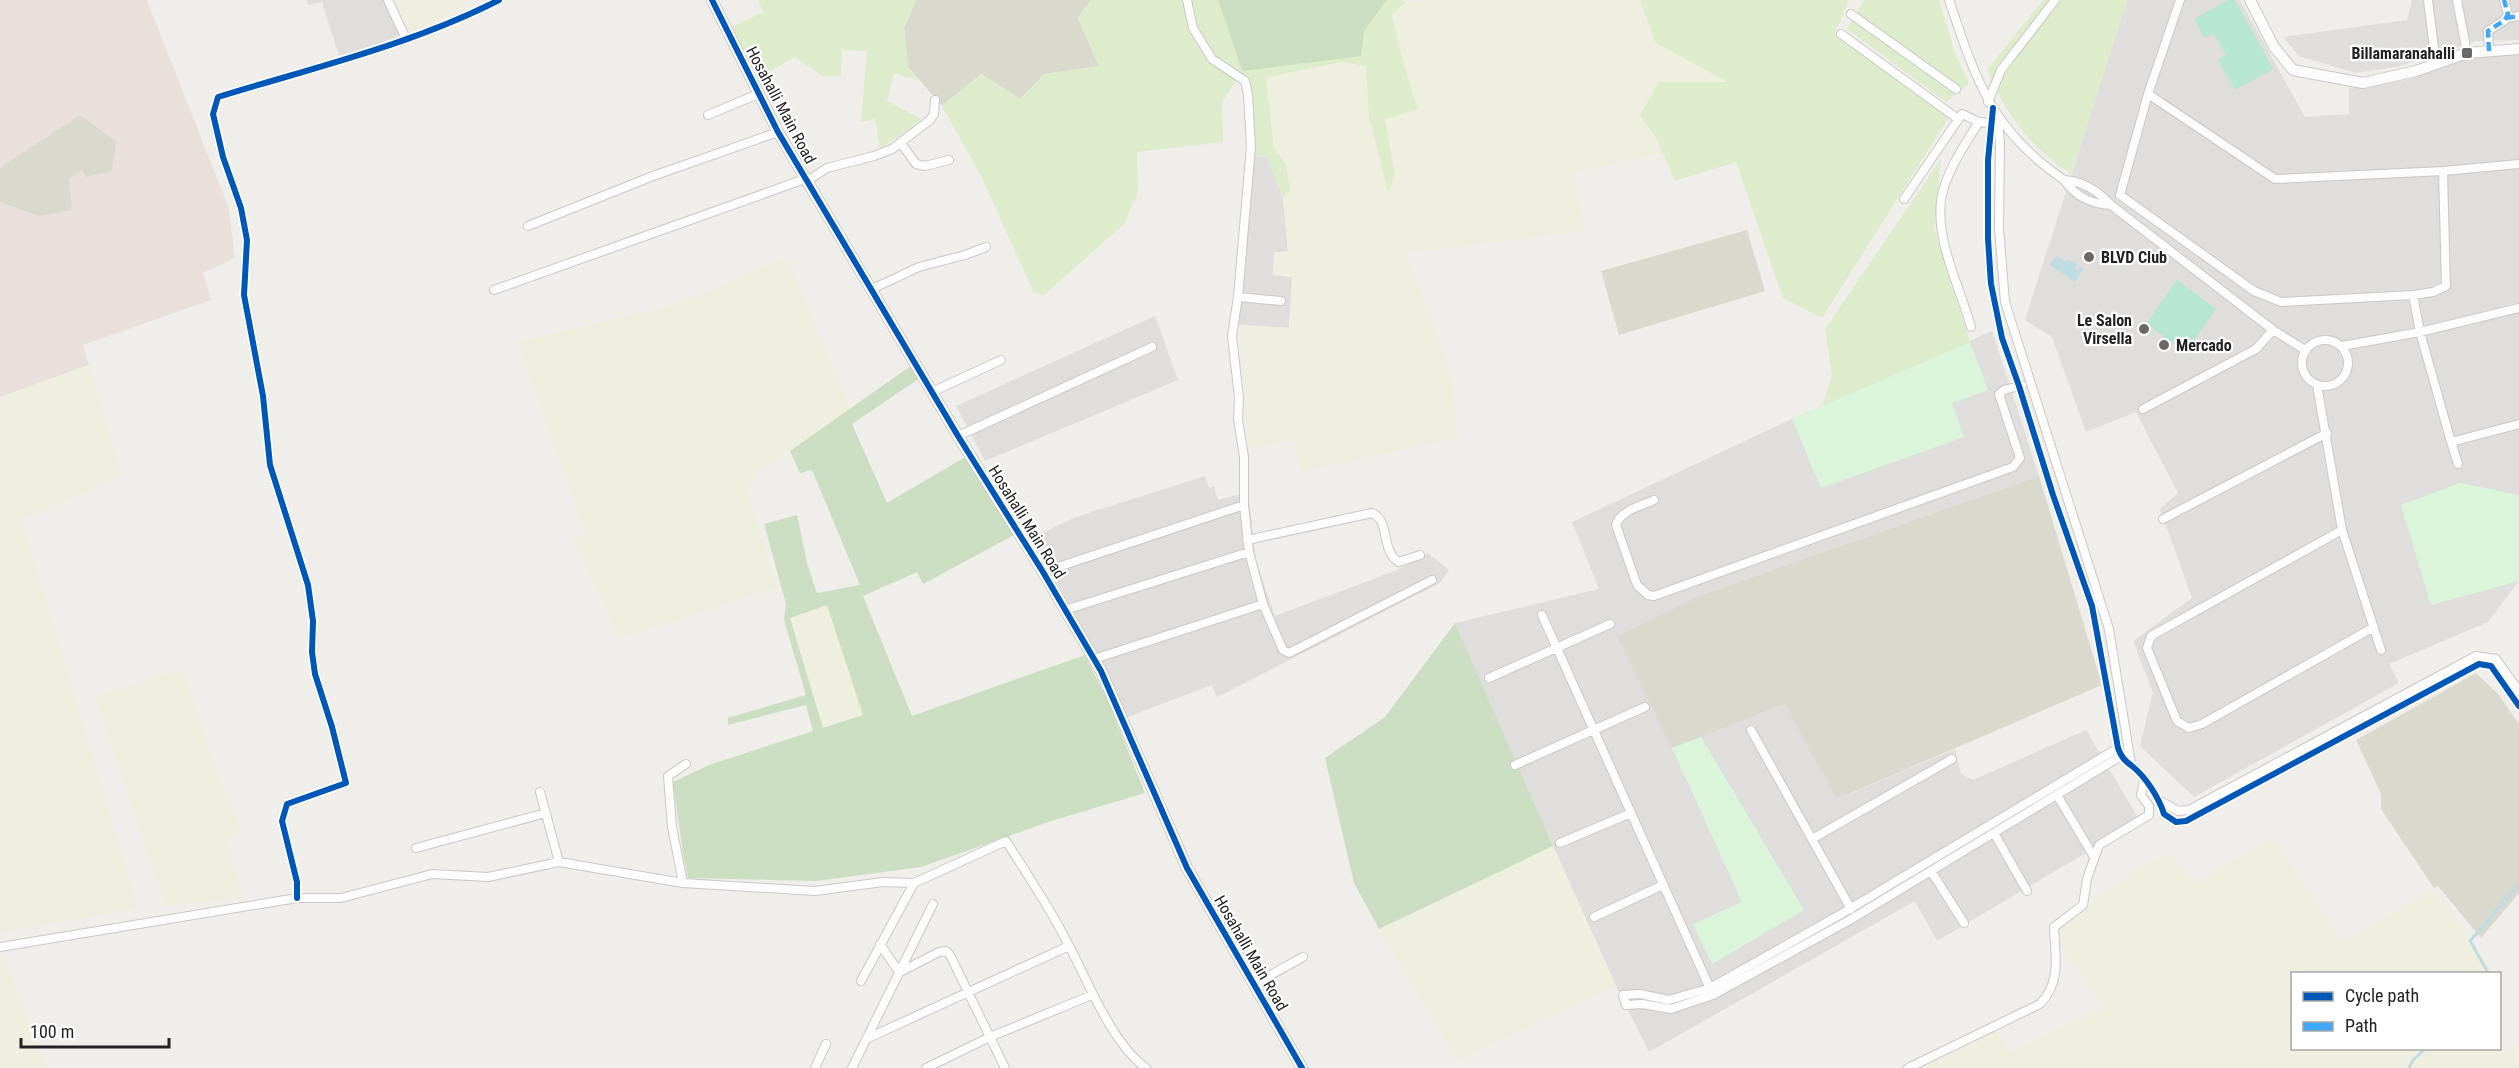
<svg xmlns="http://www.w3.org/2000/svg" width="2519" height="1068" font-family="'Roboto Condensed',sans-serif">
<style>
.residential{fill:#dfdedc}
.military{fill:#eae0db}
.construction{fill:#d9d9cd}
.farmland{fill:#efefdf}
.grass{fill:#ddeccb}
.forest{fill:#cbdec1;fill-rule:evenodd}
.park{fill:#daf5da}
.pitch{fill:#b7e6d2}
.parking{fill:#e0dfde}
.water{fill:#bfdbe3}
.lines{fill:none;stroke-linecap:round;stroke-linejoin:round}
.stream{stroke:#bfdbe3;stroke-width:3}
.minor-casing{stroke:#c9c8c7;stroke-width:10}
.tertiary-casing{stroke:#c9c8c7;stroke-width:12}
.minor{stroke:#fdfcfc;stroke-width:8}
.tertiary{stroke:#fdfcfc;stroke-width:10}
.quiet{stroke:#3fa9f5;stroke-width:4.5;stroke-dasharray:9 4.5;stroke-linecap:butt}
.cycleway-casing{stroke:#fff;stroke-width:10}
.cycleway{stroke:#0057b8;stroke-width:6}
.poi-dot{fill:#6a6968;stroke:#fff;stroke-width:2}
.labels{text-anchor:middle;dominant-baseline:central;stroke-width:4.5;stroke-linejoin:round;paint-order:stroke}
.poi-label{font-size:16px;font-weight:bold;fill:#222;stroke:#fff;text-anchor:end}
.street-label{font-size:16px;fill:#222;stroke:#fff}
</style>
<rect width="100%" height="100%" fill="#f0eeeb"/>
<path class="residential" d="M 307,0 L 394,0 L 408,34 L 340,59 L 322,2 L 308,5 Z
M 2127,0 L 2240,0 L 2305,117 L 2349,114 L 2349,88 L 2407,80 L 2468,57 L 2519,53 L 2519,581 L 2488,622 L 2389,664 L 2399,683 L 2194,797 L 2140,746 L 2153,693 L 2133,641 L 2192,598 L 2160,509 L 2178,493 L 2136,412 L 2086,432 L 2052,337 L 2025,320 Z
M 2412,0 L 2519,0 L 2519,40 L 2476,41 L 2397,67 L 2356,73 L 2299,56 L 2283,37 L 2407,20 Z
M 1254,156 L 1267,157 L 1283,198 L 1288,251 L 1273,275 L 1293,277 L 1289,328 L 1240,325 L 1236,322 Z
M 1155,316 L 1178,380 L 985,461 L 956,406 Z
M 1992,331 L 2039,476 L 1701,595 L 1617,636 L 1784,704 L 1838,799 L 1955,749 L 1961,774 L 1973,780 L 2086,730 L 2140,821 L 1937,941 L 1915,901 L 1649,1052 L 1616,986 L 1553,846 L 1455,623 L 1599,589 L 1572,522 L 1792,419 Z
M 1205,476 L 1209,488 L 1214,486 L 1218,500 L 1248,492 L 1256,561 L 1275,616 L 1397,570 L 1428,553 L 1449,570 L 1440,583 L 1217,697 L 1212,685 L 1125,718 L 1102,663 L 1032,538 L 1076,517 Z"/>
<path class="military" d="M 0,0 L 147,0 L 229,209 L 235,258 L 203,273 L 211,300 L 83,345 L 89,365 L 0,397 Z"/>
<path class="construction" d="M 916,0 L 1091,0 L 1078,18 L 1099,66 L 1045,74 L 1020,99 L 981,74 L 942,106 L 908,67 L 904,28 Z
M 80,115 L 116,141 L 112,171 L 86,177 L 82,170 L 69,178 L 72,210 L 39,216 L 0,202 L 0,168 Z
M 1747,230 L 1765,291 L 1619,335 L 1601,271 Z
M 2039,476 L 2102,685 L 1837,799 L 1784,704 L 1672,748 L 1617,636 L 1701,595 Z
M 2476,673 L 2498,694 L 2519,724 L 2519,893 L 2481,938 L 2438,886 L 2434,888 L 2381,809 L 2381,794 L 2356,740 Z"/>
<path class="farmland" d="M 394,0 L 465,0 L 467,5 L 408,34 Z
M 1433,0 L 1640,0 L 1656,43 L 1729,82 L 1640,115 L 1657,139 L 1663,153 L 1574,173 L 1585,231 L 1406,253 L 1451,373 L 1458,438 L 1301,472 L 1293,440 L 1248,449 L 1242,390 L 1240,325 L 1289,328 L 1292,277 L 1273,275 L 1274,252 L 1288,251 L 1283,198 L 1290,191 L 1286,164 L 1274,148 L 1266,77 L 1342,62 L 1366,66 L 1369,117 L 1395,175 L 1385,119 L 1402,58 L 1392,15 L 1405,2 Z
M 787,257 L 850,409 L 756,474 L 747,490 L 777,588 L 620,638 L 573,538 L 586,534 L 518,342 L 679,304 Z
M 89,365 L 122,476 L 22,520 L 138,908 L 0,933 L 0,397 Z
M 827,604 L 864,715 L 823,728 L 790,617 Z
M 183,669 L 216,771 L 242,831 L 226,840 L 243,898 L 166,906 L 95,697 Z
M 2273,838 L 2343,942 L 2434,889 L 2495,973 L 2292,974 L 2292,1048 L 2496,1048 L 2499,1054 L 2519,1044 L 2519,1068 L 1920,1068 L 1996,1026 L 2009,1053 L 2104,1008 L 2049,927 L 2170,851 L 2194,884 Z
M 1553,846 L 1616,986 L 1458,1060 L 1379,929 Z
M 3,956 L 47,1068 L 0,1068 L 0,957 Z"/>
<path class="grass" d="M 758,0 L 916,0 L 904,28 L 908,67 L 919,81 L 894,73 L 887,101 L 921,119 L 907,131 L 880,148 L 875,119 L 861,122 L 867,51 L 842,50 L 841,76 L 822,76 L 795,57 L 759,78 L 732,27 L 763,12 Z
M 1091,0 L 1218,0 L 1242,71 L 1364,31 L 1387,0 L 1403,0 L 1405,2 L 1392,15 L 1402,58 L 1418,109 L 1385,119 L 1395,175 L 1388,192 L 1369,117 L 1366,66 L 1342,62 L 1266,77 L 1274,148 L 1286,164 L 1290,191 L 1283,198 L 1267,157 L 1254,156 L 1248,84 L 1242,72 L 1222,102 L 1223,142 L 1137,152 L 1138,192 L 1124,224 L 1044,295 L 1034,293 L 981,176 L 942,106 L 981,74 L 1020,99 L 1045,74 L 1099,66 L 1078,17 Z
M 1640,0 L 1849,0 L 1835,32 L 1949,117 L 1822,318 L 1783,298 L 1736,162 L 1675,181 L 1657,139 L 1640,115 L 1659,82 L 1728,82 L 1656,43 Z
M 1864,0 L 1939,0 L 1955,53 L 1969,84 L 1946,102 L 1847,29 Z
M 2043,0 L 2127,0 L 2071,174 C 2032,150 2004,112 1987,70 Z
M 1941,159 L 1934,229 L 1970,342 L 1822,406 L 1832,375 L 1825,329 Z"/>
<path class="forest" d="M 1218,0 L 1387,0 L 1364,31 L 1361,56 L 1242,71 Z
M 912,365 L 920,378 L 852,424 L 887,503 L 967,456 L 1014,535 L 923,584 L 917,572 L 863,596 L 912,716 L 1085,655 L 1109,704 L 1145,793 L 1051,821 L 921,867 L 816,881 L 688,878 L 683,854 L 673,782 L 709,765 L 813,731 L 806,705 L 728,725 L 728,718 L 806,695 L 784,620 L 786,604 L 764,524 L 797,515 L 807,563 L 817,593 L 860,585 L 812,470 L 800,473 L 790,451 ZM 827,605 L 863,715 L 823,728 L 790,618 Z
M 1455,623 L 1553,846 L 1379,929 L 1354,883 L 1325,758 L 1385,717 Z"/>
<path class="park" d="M 1970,342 L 1988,390 L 1952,403 L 1964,437 L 1821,488 L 1792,419 Z
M 2460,483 L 2519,495 L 2519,581 L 2431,605 L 2401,505 Z
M 1701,737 L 1804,910 L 1712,964 L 1693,924 L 1742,902 L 1672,748 Z"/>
<path class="pitch" d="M 2228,0 L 2235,0 L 2273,69 L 2235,90 L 2218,60 L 2226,55 L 2214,34 L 2204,38 L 2194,19 Z
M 2177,280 L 2216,309 L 2186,352 L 2146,324 Z"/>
<path class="parking" d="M 2166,272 L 2173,277 L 2140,321 L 2133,316 Z"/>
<path class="water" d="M 2056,256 L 2066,262 L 2068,259 L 2077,265 L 2075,268 L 2078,270 L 2080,267 L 2083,269 L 2075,282 L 2050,265 Z"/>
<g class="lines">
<path class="stream" d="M 2489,974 L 2470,941 L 2519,885
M 2409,1068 L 2413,1060 L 2426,1048"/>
<defs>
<path id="minor" d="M 388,0 L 406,39
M 1187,0 L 1193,28 L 1212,59 L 1245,81 L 1248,95 L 1251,146 L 1238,297 L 1232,336 L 1239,398 L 1238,419 L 1244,457 L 1244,505 L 1249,552 L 1263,604 L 1283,650 L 1289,653 L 1432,580
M 1949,0 C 1976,80 1991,130 2064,180
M 2428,0 L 2436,64
M 2457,0 L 2467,53
M 1851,14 L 1956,89
M 2506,18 L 2519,16
M 1841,34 L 1958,119
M 2489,51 L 2488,31 L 2505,20 L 2508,14 L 2504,0
M 2148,94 L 2275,179 L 2443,171 L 2446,286 L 2433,292 L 2413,295 L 2281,302 L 2254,291 L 2120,195 L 2148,94 L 2180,0
M 1988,102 L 2001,70 L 2055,0
M 1993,108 L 1988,160 L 1988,239 L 1991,284 L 2002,338 L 2019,386 L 2053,495 L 2092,606 L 2118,748 C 2121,757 2125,761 2132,766 C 2146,777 2159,798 2164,814 L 2176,822 L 2186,821 L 2479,664 L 2491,666 L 2519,706
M 708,115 L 758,94
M 1997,115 L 2000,142 L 1999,229 L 2005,302 L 2109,629 L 2131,764
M 901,143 L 916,164 L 925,166 L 949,160
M 2443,171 L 2519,164
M 2064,180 C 2083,181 2099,192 2111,205 C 2091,204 2076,197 2064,180 Z
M 807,181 L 827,168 L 874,156 L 892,149 L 930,120 L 934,114 L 935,100
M 1904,199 L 1962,114 L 1979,122
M 2111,205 L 2273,330 L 2305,350
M 528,226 L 653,176 L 778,132
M 872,289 L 919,267 L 965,255 L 986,247
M 494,290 L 805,179
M 2413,295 L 2420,332 L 2451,442 L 2519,424
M 1238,297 L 1281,301
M 1971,327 C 1960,287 1936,243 1941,201 C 1944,175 1965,144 1979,122 L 1991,123
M2302 363a23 23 0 1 1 46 0a23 23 0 1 1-46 0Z
M 2342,346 L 2420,332 L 2519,308
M 2317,385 L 2342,530 L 2381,650
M 932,392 L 1001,360
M 2143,409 L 2256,349 L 2273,330
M 958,436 L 1152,347
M 2451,442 L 2458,464
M 1654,500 C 1642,506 1620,510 1616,525 L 1637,585 L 1648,595 L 1654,596 L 2013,467 L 2020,458 L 1999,394 L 2004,390 L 2022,385
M 2163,519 L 2327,433
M 2342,530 L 2151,636 L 2147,648 L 2177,721 L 2189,728 L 2202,724 L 2374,627
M 1247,540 L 1372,513 C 1391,521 1380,551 1399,562 L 1420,555
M 1043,572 L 1244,505
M 1065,610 L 1249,552
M 1542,615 L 1712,993
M 1094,659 L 1263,604
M 1489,678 L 1610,624
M 1751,730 L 1851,909
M 2118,748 L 1843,913 L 1710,988 L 1669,1000 L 1640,994 L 1623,995 L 1626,1005 L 1642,1004 L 1671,1009 L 1713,995 L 1848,921 L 2121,756
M 1515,765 L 1645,707
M 540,792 L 559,862 L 683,883 L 672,827 L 668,776 L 686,764
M 2057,795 L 2094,857
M 2159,800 L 2178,811 L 2189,810 L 2476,656 L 2496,659 L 2519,691
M 1994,833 L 2027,891
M 1812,839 L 1952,759
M 1560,843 L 1631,813
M 416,848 L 546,813
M 1931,871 L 1964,923
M 683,883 L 815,891 L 883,882 L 914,883 L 1006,841 C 1026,873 1049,906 1066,940 C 1087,978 1110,1042 1146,1068
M 297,898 L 297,882 L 282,821 L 287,804 L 346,783 L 332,727 L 315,674 L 312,652 L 313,621 L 308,585 L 270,465 L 263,396 L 244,295 L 247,240 L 241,208 L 223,157 L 213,114 L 218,97 C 312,68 411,45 499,0
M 1594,917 L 1663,885
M 880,944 L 899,972
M 0,947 L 297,898 L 341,898 L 432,874 L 488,877 L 559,862
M 900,972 L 939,952 L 946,951 L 950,955 L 1005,1068
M 861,981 L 914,883
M 1254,984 L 1303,957
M 866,1039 L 1069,946
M 815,1068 L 826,1044
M 852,1068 L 933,904
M 926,1068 L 990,1037 L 1092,995
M 1908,1068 L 2040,1004 C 2062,981 2055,956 2054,927 L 2083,905 L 2087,879 L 2099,845 L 2149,815 L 2149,806 L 2141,795 L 2144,780"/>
<path id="tertiary" d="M 712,0 L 778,132 L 958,436 L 1043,572 L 1101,671 L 1187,868 L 1302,1068
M 2250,0 L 2274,47 L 2293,70 L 2298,71 L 2363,83 L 2416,71 L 2467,53 L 2519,49"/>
</defs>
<use href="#minor" class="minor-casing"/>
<use href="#tertiary" class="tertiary-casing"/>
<use href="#minor" class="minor"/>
<use href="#tertiary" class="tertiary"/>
<path class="quiet" d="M 2506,18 L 2519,16
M 2489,51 L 2488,31 L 2505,20 L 2508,14 L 2504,0"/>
<defs>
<path id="cycleway" d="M 712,0 L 778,132 L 958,436 L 1043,572 L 1101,671 L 1187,868 L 1302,1068
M 1993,108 L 1988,160 L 1988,239 L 1991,284 L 2002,338 L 2019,386 L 2053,495 L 2092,606 L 2118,748 C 2121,757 2125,761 2132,766 C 2146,777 2159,798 2164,814 L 2176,822 L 2186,821 L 2479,664 L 2491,666 L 2519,706
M 297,898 L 297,882 L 282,821 L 287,804 L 346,783 L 332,727 L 315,674 L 312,652 L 313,621 L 308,585 L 270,465 L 263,396 L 244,295 L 247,240 L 241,208 L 223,157 L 213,114 L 218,97 C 312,68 411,45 499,0"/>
</defs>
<use href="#cycleway" class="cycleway-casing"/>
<use href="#cycleway" class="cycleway"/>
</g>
<g class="poi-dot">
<rect x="2461" y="47" width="12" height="12" rx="3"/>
<circle cx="2089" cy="257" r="6"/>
<circle cx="2144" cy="329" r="6"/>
<circle cx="2164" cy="345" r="6"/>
</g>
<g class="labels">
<g class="poi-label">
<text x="2455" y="53">Billamaranahalli</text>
<text x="2101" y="257" text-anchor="start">BLVD Club</text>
<text x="2132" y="320">Le Salon<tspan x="2132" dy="18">Virsella</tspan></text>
<text x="2176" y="345" text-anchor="start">Mercado</text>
</g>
<g class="street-label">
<text transform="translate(781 105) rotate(62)">Hosahalli Main Road</text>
<text transform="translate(1027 522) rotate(58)">Hosahalli Main Road</text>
<text transform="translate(1251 953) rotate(60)">Hosahalli Main Road</text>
</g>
</g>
<rect x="2291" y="972" width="210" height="78" fill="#ffffff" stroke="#a7a7a7" stroke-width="1.5"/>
<rect x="2303" y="992" width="30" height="9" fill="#0057b8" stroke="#a7a7a7" stroke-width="1.5"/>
<text x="2345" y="1002" font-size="18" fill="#222222">Cycle path</text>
<rect x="2303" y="1022" width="30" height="9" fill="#3fa9f5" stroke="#a7a7a7" stroke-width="1.5"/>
<text x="2345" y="1032" font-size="18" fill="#222222">Path</text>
<path d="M21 1038v9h148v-9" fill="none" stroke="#222222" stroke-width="3"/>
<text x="30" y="1038" font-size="18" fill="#222222" stroke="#ffffff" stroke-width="4.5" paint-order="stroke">100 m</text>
</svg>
